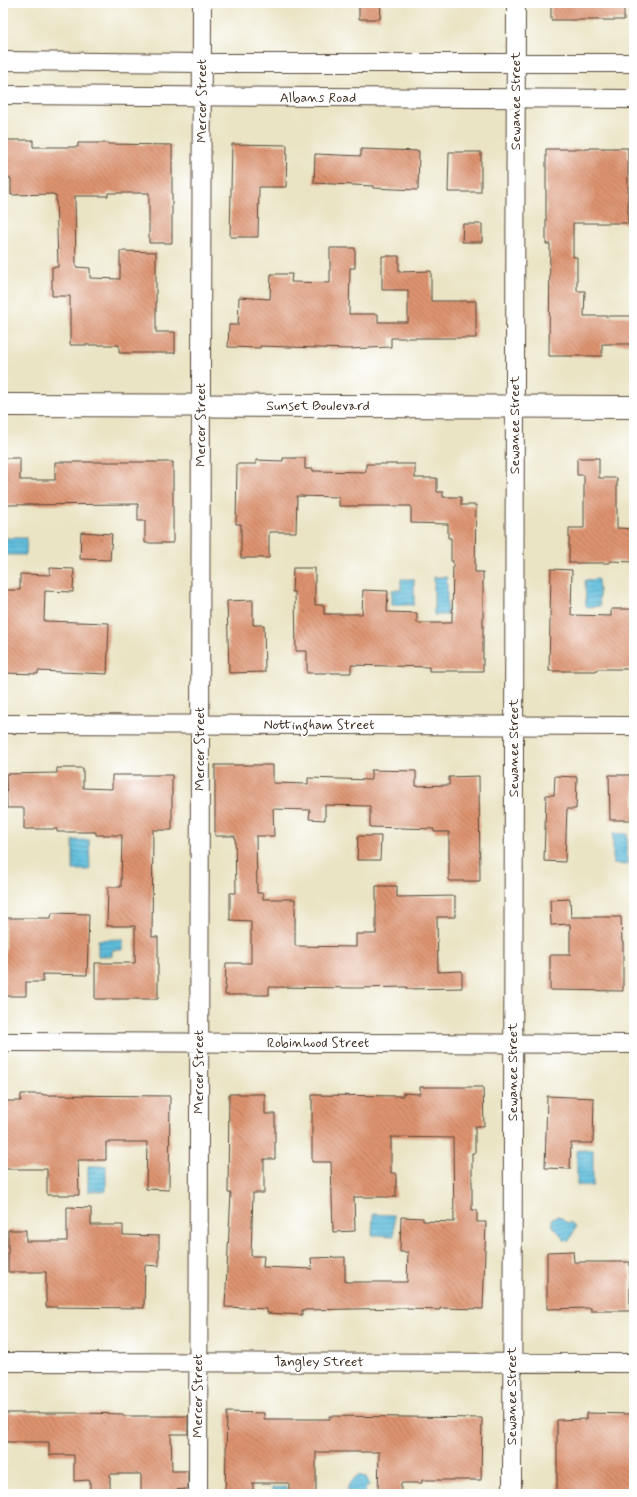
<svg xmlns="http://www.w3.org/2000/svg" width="637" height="1497" font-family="Mynerve,sans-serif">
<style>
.water{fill:url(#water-rules);stroke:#4d747e}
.building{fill:url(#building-back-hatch)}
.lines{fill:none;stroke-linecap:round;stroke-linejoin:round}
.minor-casing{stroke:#554637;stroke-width:20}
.tertiary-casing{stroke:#554637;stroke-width:24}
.minor{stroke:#fff;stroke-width:18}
.tertiary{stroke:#fff;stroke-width:22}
.labels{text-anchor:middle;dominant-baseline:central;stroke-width:3.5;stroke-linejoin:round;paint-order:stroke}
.street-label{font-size:14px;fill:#3b2a1e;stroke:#fff}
</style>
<defs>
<pattern id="water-rules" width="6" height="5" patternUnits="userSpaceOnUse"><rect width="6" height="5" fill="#5fbedd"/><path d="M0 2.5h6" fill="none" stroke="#509bb3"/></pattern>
<pattern id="building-back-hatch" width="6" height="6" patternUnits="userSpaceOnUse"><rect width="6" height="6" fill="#dd936f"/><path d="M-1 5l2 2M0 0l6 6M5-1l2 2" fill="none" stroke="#b4785b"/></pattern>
</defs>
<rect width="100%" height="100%" fill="#fff"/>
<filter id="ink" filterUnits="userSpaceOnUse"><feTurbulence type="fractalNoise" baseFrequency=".025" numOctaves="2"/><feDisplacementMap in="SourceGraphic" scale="8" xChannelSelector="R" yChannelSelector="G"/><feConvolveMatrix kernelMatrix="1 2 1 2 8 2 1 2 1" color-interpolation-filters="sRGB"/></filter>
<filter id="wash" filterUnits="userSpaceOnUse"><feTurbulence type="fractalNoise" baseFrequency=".012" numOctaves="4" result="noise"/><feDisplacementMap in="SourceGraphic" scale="16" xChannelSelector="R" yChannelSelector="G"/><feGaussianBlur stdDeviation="0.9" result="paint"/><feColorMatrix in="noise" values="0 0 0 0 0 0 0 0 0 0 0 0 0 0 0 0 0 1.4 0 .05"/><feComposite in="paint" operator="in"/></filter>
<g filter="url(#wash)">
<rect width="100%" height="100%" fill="#eae4c4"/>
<path class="water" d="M 3,538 L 27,538 L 26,555 L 3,555 Z
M 434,577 L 447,577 L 447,615 L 434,615 Z
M 401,579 L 414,579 L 414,605 L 392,605 L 392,590 L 401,590 Z
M 598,579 L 600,606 L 586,607 L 585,580 Z
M 613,833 L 627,834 L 627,865 L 613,864 Z
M 73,840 L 89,840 L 90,870 L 73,870 Z
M 123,939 L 123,950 L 112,950 L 112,956 L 98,956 L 98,940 Z
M 577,1150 L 593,1150 L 593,1186 L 577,1185 Z
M 88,1166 L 106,1166 L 106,1191 L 88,1191 Z
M 373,1214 L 394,1215 L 394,1236 L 372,1235 Z
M 557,1216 L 561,1217 L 567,1223 L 570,1222 L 576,1227 L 569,1241 L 564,1240 C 561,1235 557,1230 552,1225 L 552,1219 Z
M 360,1474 L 367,1478 L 369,1485 L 365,1489 L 365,1494 L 347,1494 C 346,1486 353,1478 360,1474 Z
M 287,1487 L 287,1494 L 272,1494 L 272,1488 Z"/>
<g id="blocks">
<path class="building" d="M 359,3 L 381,3 L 380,19 L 359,19 Z
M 551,3 L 624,3 L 624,20 L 551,20 Z
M 3,140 L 33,140 L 33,147 L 78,147 L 78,143 L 108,143 L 108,144 L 172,145 L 172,243 L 149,243 L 149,193 L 108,193 L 108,196 L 75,196 L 76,267 L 90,268 L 90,278 L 120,279 L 120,251 L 156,252 L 156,332 L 175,332 L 175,353 L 119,353 L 119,345 L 70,345 L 70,296 L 52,296 L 52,267 L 58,267 L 56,195 L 54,195 L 54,194 L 11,195 L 11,178 L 3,178 Z
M 232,144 L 287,145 L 286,187 L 259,187 L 258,237 L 230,237 Z
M 590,148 L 628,148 L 628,223 L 573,223 L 573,257 L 577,257 L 577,291 L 585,291 L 584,316 L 634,316 L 634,344 L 602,344 L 602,356 L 549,356 L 550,244 L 546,244 L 546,149 L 590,149 Z
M 361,149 L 419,151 L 418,190 L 373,188 L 373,186 L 314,183 L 315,154 L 361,156 Z
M 449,152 L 481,152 L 481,192 L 448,192 Z
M 463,224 L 482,224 L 482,242 L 462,242 Z
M 330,248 L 355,248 L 355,268 L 350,268 L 349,314 L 378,314 L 378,322 L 408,322 L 408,290 L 382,290 L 382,256 L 399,256 L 399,272 L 431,271 L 431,301 L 476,301 L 476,338 L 391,338 L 391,347 L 348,349 L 260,346 L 260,348 L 228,347 L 229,325 L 238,325 L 239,297 L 270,299 L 271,274 L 292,274 L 291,282 L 330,283 Z
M 3,458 L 20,458 L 20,480 L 55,480 L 55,462 L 173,462 L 173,543 L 145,543 L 145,521 L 138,521 L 138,504 L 3,505 Z
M 283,458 L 305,458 L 305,469 L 313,469 L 313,471 L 366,472 L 366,464 L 415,464 L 415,478 L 437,478 L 437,492 L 443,492 L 443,497 L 461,497 L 461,505 L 476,505 L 475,572 L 483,572 L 483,671 L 429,671 L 429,667 L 351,665 L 351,673 L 307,673 L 307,651 L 296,651 L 295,592 L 292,592 L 293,568 L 315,568 L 315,605 L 324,605 L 324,614 L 362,614 L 363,590 L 388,591 L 387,612 L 417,613 L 417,623 L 452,623 L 453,561 L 451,561 L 451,538 L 448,538 L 448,524 L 411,523 L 411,506 L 339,506 L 339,497 L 297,496 L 296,532 L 269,532 L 269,558 L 241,558 L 241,524 L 236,524 L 237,464 L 256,464 L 256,460 L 283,461 Z
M 577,458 L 599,458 L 599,478 L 617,478 L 617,528 L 634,529 L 634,562 L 610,561 L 610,563 L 569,563 L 569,528 L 584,528 L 584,475 L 577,475 Z
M 81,532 L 112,534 L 110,560 L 80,559 Z
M 50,568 L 74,569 L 73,592 L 45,591 L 44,621 L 109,623 L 107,674 L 38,671 L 38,674 L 3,673 L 6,590 L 20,590 L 20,574 L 50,575 Z
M 551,569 L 572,570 L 571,615 L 611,616 L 611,609 L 634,609 L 634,669 L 597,669 L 597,671 L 549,671 Z
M 253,600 L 253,625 L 264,625 L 265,672 L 229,673 L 227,601 Z
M 215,765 L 273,765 L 273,783 L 308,784 L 308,778 L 371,780 L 371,770 L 416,771 L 416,786 L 449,785 L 449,777 L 479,776 L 480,881 L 449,881 L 449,832 L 434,832 L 434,829 L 370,827 L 370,806 L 325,805 L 325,820 L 309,819 L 310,810 L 273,809 L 274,836 L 256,836 L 257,893 L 263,893 L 263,899 L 295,899 L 295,946 L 356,947 L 356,934 L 376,934 L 376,886 L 397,886 L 397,897 L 455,896 L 455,917 L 437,917 L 438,972 L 462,971 L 462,988 L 407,989 L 407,987 L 357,988 L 269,987 L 269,995 L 225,995 L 226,963 L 251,963 L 251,921 L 230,920 L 230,893 L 236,893 L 235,836 L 215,836 Z
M 57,768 L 83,768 L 83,788 L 112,789 L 112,775 L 172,775 L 172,830 L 153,830 L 152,937 L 158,937 L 158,999 L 95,999 L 95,963 L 135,963 L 135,926 L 107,926 L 108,887 L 121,887 L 122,835 L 96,835 L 96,832 L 57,832 L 57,829 L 24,829 L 24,808 L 7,808 L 6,774 L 57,773 Z
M 609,775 L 634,775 L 634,820 L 610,820 Z
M 555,776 L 577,777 L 576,809 L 567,809 L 565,862 L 544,861 L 546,795 L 554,795 Z
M 358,836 L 381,836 L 380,860 L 357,860 Z
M 570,899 L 571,917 L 621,917 L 622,942 L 623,942 L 623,991 L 550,990 L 550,955 L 570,955 L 570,924 L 551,925 L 550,900 Z
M 52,913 L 89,914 L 87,975 L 43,974 L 43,982 L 26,982 L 26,996 L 5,996 L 5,918 L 51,918 Z
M 420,1087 L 483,1087 L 484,1126 L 475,1126 L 475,1153 L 472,1153 L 472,1210 L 477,1210 L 477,1222 L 486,1222 L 483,1309 L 440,1308 L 440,1310 L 407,1309 L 407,1308 L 302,1310 L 302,1315 L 267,1313 L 267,1309 L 225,1307 L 231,1193 L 228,1193 L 229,1094 L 265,1094 L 265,1114 L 275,1114 L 275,1159 L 264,1159 L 264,1193 L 253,1193 L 251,1256 L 264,1256 L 263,1267 L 312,1269 L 311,1258 L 345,1257 L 345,1282 L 407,1282 L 408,1252 L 400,1252 L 401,1217 L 423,1218 L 423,1221 L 454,1222 L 453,1138 L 391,1137 L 391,1173 L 396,1173 L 396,1197 L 354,1197 L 355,1231 L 333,1232 L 331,1162 L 312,1162 L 312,1095 L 403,1096 L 403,1093 L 420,1094 Z
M 21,1094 L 43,1094 L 43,1095 L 170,1096 L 169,1190 L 146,1189 L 147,1142 L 106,1142 L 106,1160 L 78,1160 L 79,1195 L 47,1195 L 47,1169 L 4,1169 L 4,1101 L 21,1101 Z
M 547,1096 L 594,1098 L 593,1143 L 571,1143 L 570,1169 L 545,1168 Z
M 67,1207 L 91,1208 L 91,1225 L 123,1225 L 123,1235 L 159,1236 L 159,1266 L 145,1265 L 144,1308 L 46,1307 L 46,1272 L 8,1272 L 8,1230 L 26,1230 L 26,1241 L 67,1241 Z
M 573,1251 L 574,1262 L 630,1262 L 630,1311 L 591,1311 L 591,1308 L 547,1309 L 547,1252 Z
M 227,1412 L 264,1413 L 264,1419 L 330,1419 L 330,1416 L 482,1418 L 481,1480 L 422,1480 L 422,1483 L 401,1483 L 401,1494 L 378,1494 L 379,1452 L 316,1452 L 316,1494 L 289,1494 L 289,1483 L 253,1483 L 253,1494 L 225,1494 Z
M 6,1413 L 80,1413 L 123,1414 L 123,1416 L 188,1416 L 188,1434 L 171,1434 L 172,1471 L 188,1471 L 188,1489 L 174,1490 L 174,1494 L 141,1494 L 141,1474 L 110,1474 L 110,1493 L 90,1493 L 90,1480 L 74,1481 L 74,1455 L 49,1455 L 49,1442 L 6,1442 Z
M 586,1413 L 634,1414 L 634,1494 L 557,1494 L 557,1420 L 586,1419 Z"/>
</g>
</g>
<g filter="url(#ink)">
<use href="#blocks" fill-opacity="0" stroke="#554637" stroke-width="1"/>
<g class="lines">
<defs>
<path id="minor" d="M 3,61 L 202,63 L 634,63
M 3,95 L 634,99
M 3,724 L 634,726
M 3,1042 L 634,1044
M 3,1362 L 634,1363
M 198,1494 L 202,3
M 512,1494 L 516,3"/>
<path id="tertiary" d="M 3,405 L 634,407"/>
</defs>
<use href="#minor" class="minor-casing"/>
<use href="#tertiary" class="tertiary-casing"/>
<use href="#minor" class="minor"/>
<use href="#tertiary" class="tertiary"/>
</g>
</g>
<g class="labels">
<g class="street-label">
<text x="318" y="98">Albans Road</text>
<text transform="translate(202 101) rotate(-90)">Mercer Street</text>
<text transform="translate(516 101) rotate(-90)">Sewanee Street</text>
<text x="318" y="406">Sunset Boulevard</text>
<text transform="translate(201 425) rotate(-90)">Mercer Street</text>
<text transform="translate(515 425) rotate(-90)">Sewanee Street</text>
<text x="319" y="725">Nottingham Street</text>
<text transform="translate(514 748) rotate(-90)">Sewanee Street</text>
<text transform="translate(200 749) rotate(-90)">Mercer Street</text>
<text x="318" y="1043">Robinhood Street</text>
<text transform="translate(199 1072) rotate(-90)">Mercer Street</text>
<text transform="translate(513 1072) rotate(-90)">Sewanee Street</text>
<text x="319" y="1362">Tangley Street</text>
<text transform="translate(198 1396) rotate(-90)">Mercer Street</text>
<text transform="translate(512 1396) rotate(-90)">Sewanee Street</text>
</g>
</g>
<rect width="637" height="1497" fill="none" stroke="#fff" stroke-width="16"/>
</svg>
